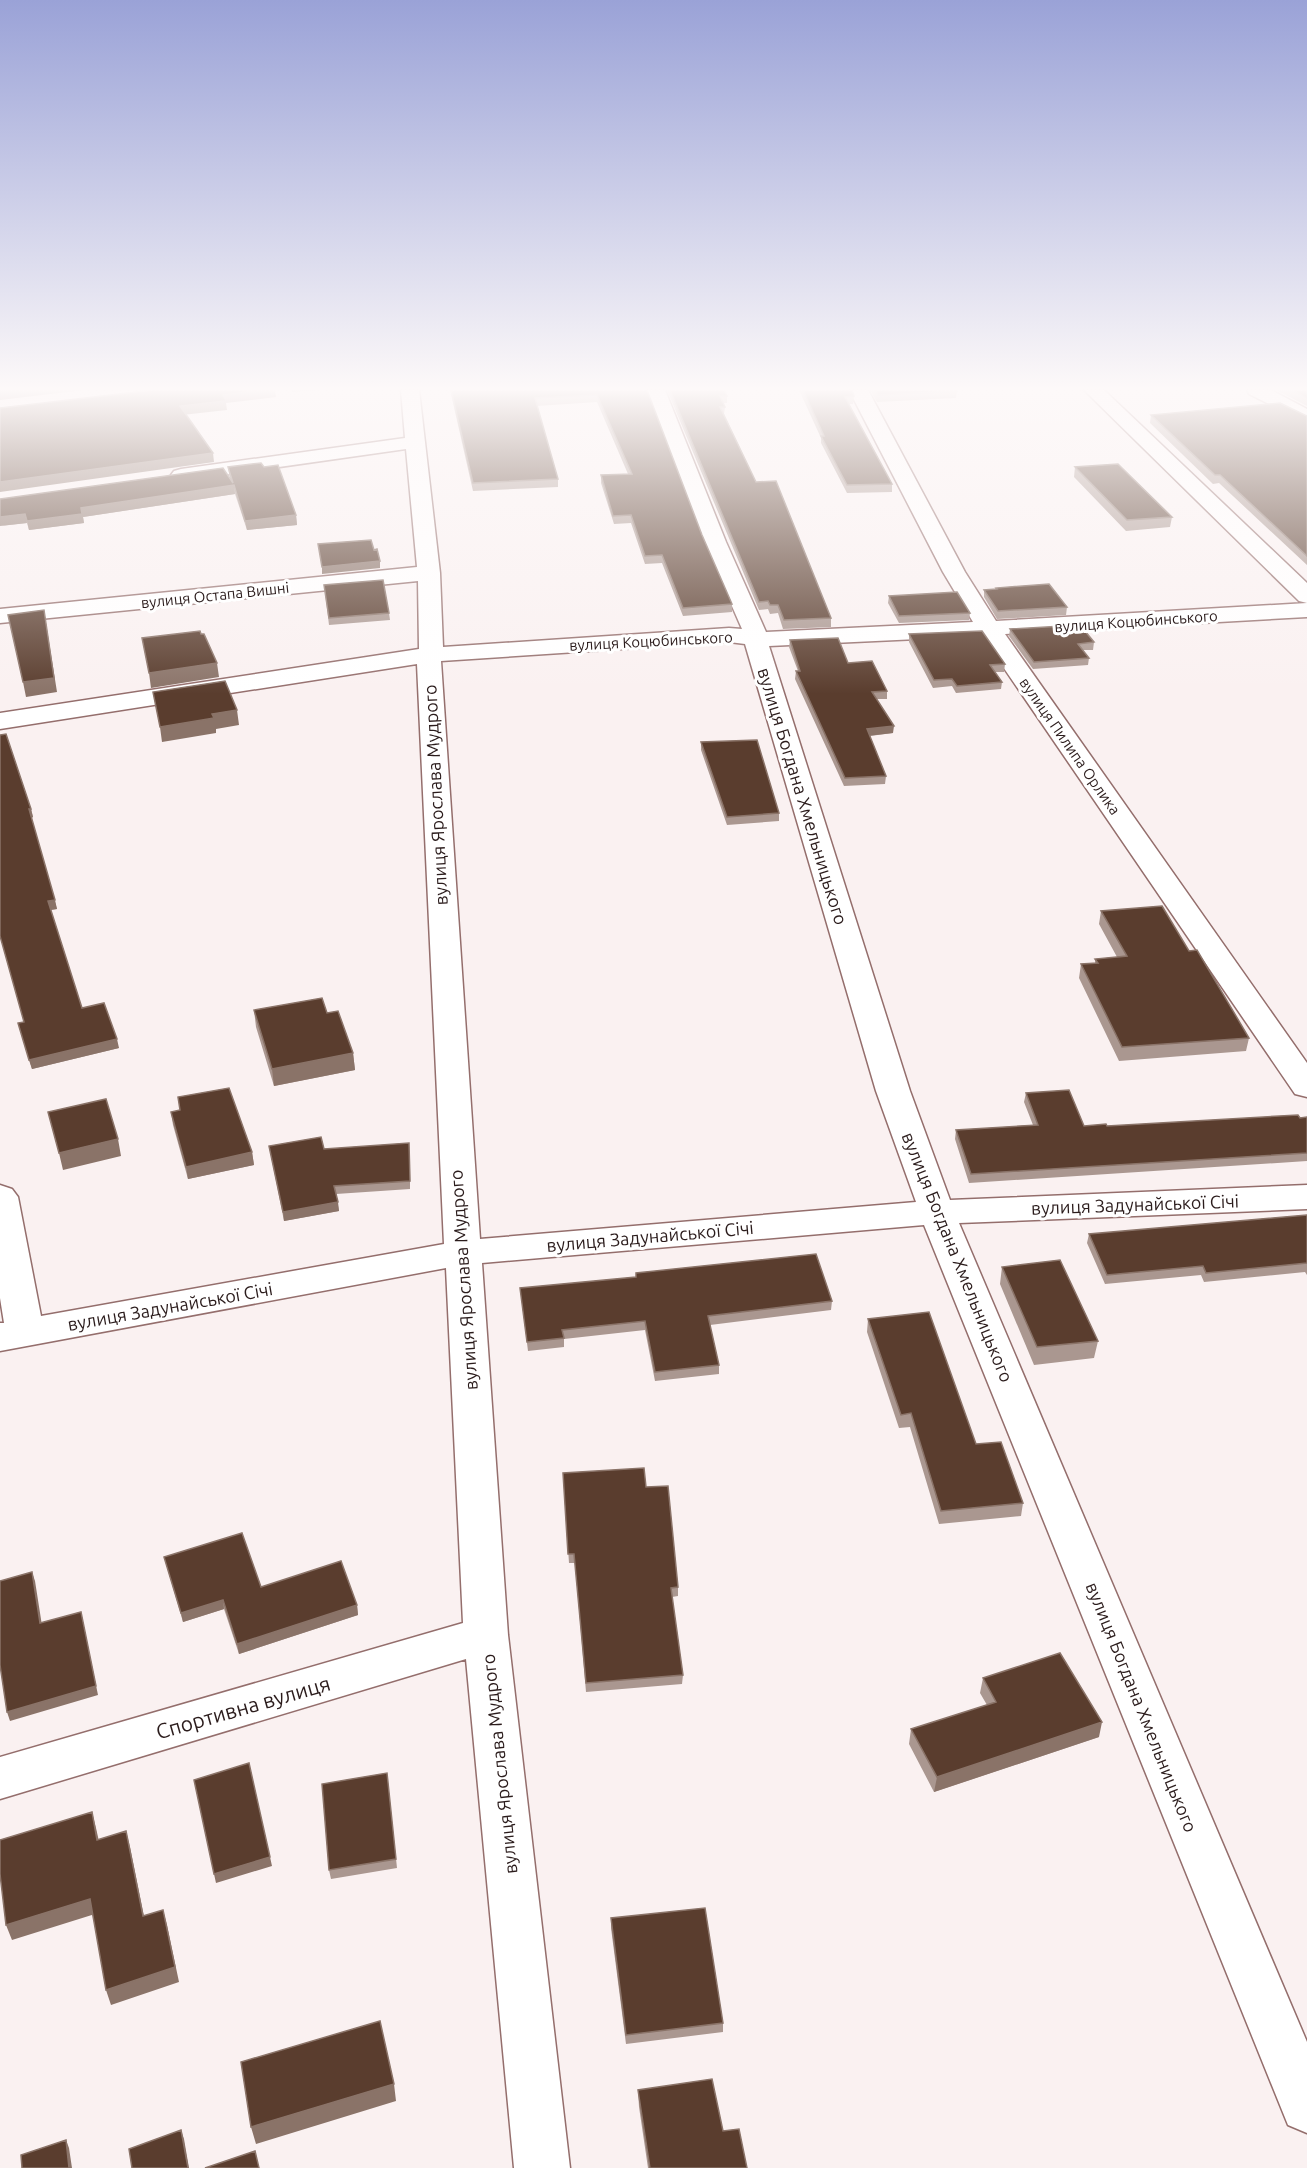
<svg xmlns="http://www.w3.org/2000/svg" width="1307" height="2168" font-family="Ubuntu,sans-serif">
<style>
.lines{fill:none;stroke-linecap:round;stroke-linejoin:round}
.minor-casing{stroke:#946e6c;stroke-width:3}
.minor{fill:#fff;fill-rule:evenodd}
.wall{fill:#aa9790}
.shaded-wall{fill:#8a7368}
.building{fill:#5a3d2e;stroke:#8a7368;stroke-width:1.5}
.labels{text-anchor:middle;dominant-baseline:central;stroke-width:6;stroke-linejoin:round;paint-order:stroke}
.far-street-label{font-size:15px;fill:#2b1c1c;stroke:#fff}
.street-label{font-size:18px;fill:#2b1c1c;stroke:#fff}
.near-street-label{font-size:21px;fill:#2b1c1c;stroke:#fff}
</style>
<rect width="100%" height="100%" fill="#faf1f1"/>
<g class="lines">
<defs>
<path id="minor" d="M 401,390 L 419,390 L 440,573 L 443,647 L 729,628 L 742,629 L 704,542 L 647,390 L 665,390 L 726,542 L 766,632 L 973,622 L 943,572 L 849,390 L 868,390 L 965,572 L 996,621 L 1307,603 L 1307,617 L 1005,634 L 1307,1063 L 1307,1097 L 1295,1094 L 982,636 L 769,646 L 910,1091 L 950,1200 L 1307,1185 L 1307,1209 L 959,1223 L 1307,2042 L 1307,2133 L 1288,2125 L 924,1225 L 482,1263 L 508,1635 L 570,2168 L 514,2168 L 466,1659 L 0,1799 L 0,1757 L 463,1623 L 446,1268 L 0,1351 L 0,1323 L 4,1323 L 0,1298 L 0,1185 L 12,1189 L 18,1197 L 41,1316 L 444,1244 L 417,664 L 0,729 L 0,713 L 419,649 L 418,581 L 0,623 L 0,609 L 417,567 L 406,449 L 181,481 L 174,479 L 171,475 L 174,471 L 181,469 L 405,438 ZM 729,642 L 745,644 L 876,1091 L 916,1202 L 480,1239 L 441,661 Z
M 1084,390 L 1104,390 L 1307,583 L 1307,603 L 1299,601 Z
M 1247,390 L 1271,390 L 1307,409 L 1307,423 L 1249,394 Z"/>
</defs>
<use href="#minor" class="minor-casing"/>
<use href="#minor" class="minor"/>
</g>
<path class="wall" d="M 292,390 L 321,390 L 292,392 Z
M 450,390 L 647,390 L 702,535 L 732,604 L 732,612 L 683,616 L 662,563 L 645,564 L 631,523 L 614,524 L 601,483 L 601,475 L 628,474 L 597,402 L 537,406 L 558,479 L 558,487 L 473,491 Z
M 667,390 L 724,390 L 727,396 L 727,403 L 723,403 L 725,407 L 724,414 L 756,482 L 831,618 L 831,627 L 783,629 L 778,613 L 770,614 L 768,609 L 759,610 Z
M 799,390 L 852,390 L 854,396 L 853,404 L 849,404 L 892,484 L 892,492 L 847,493 L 821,443 L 821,438 Z
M 870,390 L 956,390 L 957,391 L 956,398 L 877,402 Z
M 1276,390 L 1307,390 L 1307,406 Z
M 1151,415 L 1307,416 L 1307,565 L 1219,483 L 1213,484 L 1150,423 Z
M 228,467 L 296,515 L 297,525 L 247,530 L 235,494 L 83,517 L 84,523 L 29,530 L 27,523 L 0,526 L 230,479 Z
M 1075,467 L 1172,517 L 1170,527 L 1126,531 L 1074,477 Z
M 324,585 L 389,613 L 390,620 L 329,625 Z
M 996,588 L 1067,607 L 1066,615 L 997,619 L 984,597 L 984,590 L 996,590 Z
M 889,596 L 970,613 L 969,620 L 899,623 L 888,603 Z
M 1010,629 L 1094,642 L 1093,650 L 1083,650 L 1089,658 L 1088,665 L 1033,669 L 1009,636 Z
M 909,634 L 1005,664 L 1004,672 L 995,672 L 1002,682 L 1001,689 L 956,693 L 952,686 L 933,688 L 909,642 Z
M 790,640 L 848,663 L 887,691 L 887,699 L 876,699 L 893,733 L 870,736 L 886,776 L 885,784 L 844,786 L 795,679 L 796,671 L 798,671 L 789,647 Z
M 701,742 L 779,813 L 779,821 L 727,825 L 701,750 Z
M 31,809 L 33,817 L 31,818 L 57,909 L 51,910 L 82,1008 L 119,1048 L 32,1069 L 18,1023 L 23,1022 Z
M 1101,911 L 1189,951 L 1249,1038 L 1246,1051 L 1119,1061 L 1079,978 L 1081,964 L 1095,963 L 1095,959 L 1117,957 L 1099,924 Z
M 254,1010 L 327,1013 L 353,1053 L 355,1070 L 274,1086 L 256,1027 Z
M 1026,1093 L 1084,1126 L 1107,1126 L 1307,1117 L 1307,1161 L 969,1183 L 955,1139 L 956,1130 L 1033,1125 L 1024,1102 Z
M 171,1112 L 252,1152 L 254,1165 L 188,1179 L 173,1125 Z
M 269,1146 L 410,1152 L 410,1189 L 336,1194 L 339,1211 L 284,1221 Z
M 1307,1215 L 1307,1275 L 1305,1272 L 1204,1282 L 1201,1275 L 1105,1284 L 1087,1243 L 1089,1234 Z
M 1002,1267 L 1098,1341 L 1094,1358 L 1034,1365 L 1000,1284 Z
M 636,1273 L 832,1301 L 831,1310 L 710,1325 L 719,1365 L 719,1374 L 655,1381 L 645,1330 L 564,1339 L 564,1347 L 528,1351 L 520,1288 L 636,1277 Z
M 868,1319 L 976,1444 L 1023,1503 L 1021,1516 L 939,1524 L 910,1427 L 899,1428 L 867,1332 Z
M 563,1473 L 646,1487 L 678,1587 L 678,1596 L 672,1597 L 683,1675 L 682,1684 L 586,1692 L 575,1563 L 569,1563 Z
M 164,1557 L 261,1587 L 357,1605 L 358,1615 L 239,1654 L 224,1609 L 183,1622 Z
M 983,1678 L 1099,1737 L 934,1792 L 909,1744 L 911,1729 L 987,1705 L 980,1693 Z
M 387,1773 L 397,1868 L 331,1879 L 329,1870 Z
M 611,1918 L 723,2023 L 723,2032 L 626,2044 L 611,1928 Z
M 638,2090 L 723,2131 L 747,2168 L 648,2168 L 639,2107 Z"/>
<path class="shaded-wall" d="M 8,390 L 84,390 L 0,400 L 0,391 Z
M 262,390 L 275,390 L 276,397 L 226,403 L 227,410 L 182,415 L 180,406 L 223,395 Z
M 213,453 L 214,462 L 0,492 L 0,482 Z
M 234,485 L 235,494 L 83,517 L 84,523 L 29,530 L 27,521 L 81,508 Z
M 25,514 L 27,523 L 0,526 L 0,517 Z
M 296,515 L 297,525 L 247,530 L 245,521 Z
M 380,561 L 380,568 L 322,574 L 322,567 Z
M 44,610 L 57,692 L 26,697 L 23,682 Z
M 217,663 L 219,677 L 151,688 L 149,673 Z
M 237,710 L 239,725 L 216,729 L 216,733 L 162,742 L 160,727 L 212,714 Z
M 894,726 L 893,733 L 867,736 L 867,729 Z
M 29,809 L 31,809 L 33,817 L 31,818 Z
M 55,900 L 57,909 L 50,910 L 48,901 Z
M 117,1039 L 119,1048 L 32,1069 L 29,1060 Z
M 353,1053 L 355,1070 L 274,1086 L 272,1069 Z
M 118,1139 L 121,1156 L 63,1170 L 59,1153 Z
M 252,1152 L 254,1165 L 188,1179 L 186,1167 Z
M 338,1202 L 339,1211 L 284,1221 L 283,1212 Z
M 32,1572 L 35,1581 L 43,1632 L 40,1623 Z
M 223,1600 L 224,1609 L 183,1622 L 181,1613 Z
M 357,1605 L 358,1615 L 239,1654 L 237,1644 Z
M 81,1612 L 98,1695 L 10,1721 L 7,1712 Z
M 1102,1722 L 1099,1737 L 934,1792 L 937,1777 Z
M 92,1812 L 96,1828 L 102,1855 L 97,1840 Z
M 126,1831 L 130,1847 L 147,1931 L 143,1916 Z
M 270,1857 L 272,1866 L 216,1883 L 214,1874 Z
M 90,1899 L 95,1914 L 12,1940 L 6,1925 Z
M 163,1910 L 167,1925 L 179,1982 L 111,2005 L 106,1990 Z
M 394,2084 L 396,2101 L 256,2144 L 251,2127 Z
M 181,2130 L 184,2139 L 189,2168 L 188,2168 Z
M 66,2140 L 69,2148 L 72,2168 L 69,2168 Z"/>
<path class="building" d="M 153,390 L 262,390 L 223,395 L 226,401 L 180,406 L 213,453 L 0,482 L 0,408 Z
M 451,390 L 647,390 L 702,535 L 732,604 L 683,608 L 662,555 L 645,556 L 631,515 L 613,516 L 601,475 L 632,474 L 597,395 L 535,398 L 558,479 L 473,483 Z
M 670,390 L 724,390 L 727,396 L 720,396 L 725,407 L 720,407 L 756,482 L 776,481 L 831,618 L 784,620 L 778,605 L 770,605 L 768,601 L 759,602 Z
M 803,390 L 852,390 L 854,396 L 845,397 L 892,484 L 847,485 L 821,436 L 824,436 Z
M 875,390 L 956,390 L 957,391 L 878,395 Z
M 1292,390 L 1307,390 L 1307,398 Z
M 1280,403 L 1307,416 L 1307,556 L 1220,475 L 1215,475 L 1151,415 Z
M 261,463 L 264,467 L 278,465 L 296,515 L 245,521 L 234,485 L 81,508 L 82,514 L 27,521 L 25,514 L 0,517 L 0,499 L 223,468 L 233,483 L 228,467 Z
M 1118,464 L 1172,517 L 1127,520 L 1075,467 Z
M 371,540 L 374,550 L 377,549 L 380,561 L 322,567 L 318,544 Z
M 383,580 L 389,613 L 329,618 L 324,585 Z
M 1049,584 L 1067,607 L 998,611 L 984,590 L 997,589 L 996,588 Z
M 957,592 L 970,613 L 899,616 L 889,596 Z
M 44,610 L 54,678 L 23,682 L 8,615 Z
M 1080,625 L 1094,642 L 1078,644 L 1089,658 L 1034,662 L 1010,629 Z
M 200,631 L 201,634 L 204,634 L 217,663 L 149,673 L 142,638 Z
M 982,631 L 1005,664 L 990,665 L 1002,682 L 957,686 L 952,679 L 934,680 L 909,634 Z
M 838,638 L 848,663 L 872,661 L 887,691 L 872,692 L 894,726 L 867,729 L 886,776 L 845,778 L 796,671 L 800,671 L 790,640 Z
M 225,681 L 237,710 L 212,714 L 214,718 L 160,727 L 153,692 Z
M 6,734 L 31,809 L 29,809 L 55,900 L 48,901 L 82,1008 L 104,1003 L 117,1039 L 29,1060 L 18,1023 L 24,1022 L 0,936 L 0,735 Z
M 757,740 L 779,813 L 727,817 L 701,742 Z
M 1162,906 L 1189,951 L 1197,950 L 1249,1038 L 1122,1047 L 1081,964 L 1098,963 L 1095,959 L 1127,956 L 1101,911 Z
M 322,998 L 327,1013 L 338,1011 L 353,1053 L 272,1069 L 254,1010 Z
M 229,1088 L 252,1152 L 186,1167 L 171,1112 L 180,1110 L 178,1097 Z
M 1069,1090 L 1084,1126 L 1106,1124 L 1107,1126 L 1298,1115 L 1300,1118 L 1307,1117 L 1307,1153 L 971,1174 L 956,1130 L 1038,1125 L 1026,1093 Z
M 106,1099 L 118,1139 L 59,1153 L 48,1112 Z
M 321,1137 L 324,1149 L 409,1143 L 410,1181 L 334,1186 L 338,1202 L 283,1212 L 269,1146 Z
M 1307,1215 L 1307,1263 L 1206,1273 L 1203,1266 L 1107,1275 L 1089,1234 Z
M 816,1254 L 832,1301 L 708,1316 L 719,1365 L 655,1372 L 645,1321 L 562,1330 L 564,1338 L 527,1342 L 520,1288 L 636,1277 L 636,1273 Z
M 1060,1260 L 1098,1341 L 1037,1347 L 1002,1267 Z
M 929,1312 L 976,1444 L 1001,1442 L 1023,1503 L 941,1511 L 911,1413 L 901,1415 L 868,1319 Z
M 644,1468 L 646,1487 L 668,1486 L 678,1587 L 671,1588 L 683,1675 L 586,1683 L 574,1554 L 568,1554 L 563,1473 Z
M 242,1533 L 261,1587 L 341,1561 L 357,1605 L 237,1644 L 223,1600 L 181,1613 L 164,1557 Z
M 32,1572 L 40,1623 L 81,1612 L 96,1686 L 7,1712 L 0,1665 L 0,1581 Z
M 1060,1653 L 1102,1722 L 937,1777 L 911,1729 L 996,1702 L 983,1678 Z
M 249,1763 L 270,1857 L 214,1874 L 194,1780 Z
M 387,1773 L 396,1859 L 329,1870 L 322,1784 Z
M 92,1812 L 97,1840 L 126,1831 L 143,1916 L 163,1910 L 175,1967 L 106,1990 L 90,1899 L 6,1925 L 0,1874 L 0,1840 Z
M 705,1908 L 723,2023 L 626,2035 L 611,1918 Z
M 380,2021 L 394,2084 L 251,2127 L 241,2062 Z
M 712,2079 L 723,2131 L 739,2129 L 747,2168 L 650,2168 L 638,2090 Z
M 181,2130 L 188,2168 L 132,2168 L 129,2149 Z
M 66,2140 L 69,2168 L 22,2168 L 21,2155 Z
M 255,2151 L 259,2168 L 205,2168 Z"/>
<linearGradient id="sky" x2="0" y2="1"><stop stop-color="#9aa2d7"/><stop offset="0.56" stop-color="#fdf9f9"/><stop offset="1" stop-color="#fdf9f9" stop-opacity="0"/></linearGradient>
<rect width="1307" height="694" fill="url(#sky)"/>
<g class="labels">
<g class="far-street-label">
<text transform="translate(215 595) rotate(-6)">вулиця Остапа Вишні</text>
<text transform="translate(1136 621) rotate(-4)">вулиця Коцюбинського</text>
<text transform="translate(651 641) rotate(-3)">вулиця Коцюбинського</text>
<text transform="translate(1070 746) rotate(55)">вулиця Пилипа Орлика</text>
</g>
<g class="street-label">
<text transform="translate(435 795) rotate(-93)">вулиця Ярослава Мудрого</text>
<text transform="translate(803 796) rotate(73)">вулиця Богдана Хмельницького</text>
<text transform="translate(1135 1204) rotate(-2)">вулиця Задунайської Січі</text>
<text transform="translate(650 1236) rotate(-5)">вулиця Задунайської Січі</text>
<text transform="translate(958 1257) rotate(68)">вулиця Богдана Хмельницького</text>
<text transform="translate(463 1280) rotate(-94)">вулиця Ярослава Мудрого</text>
<text transform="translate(170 1306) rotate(-10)">вулиця Задунайської Січі</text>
<text transform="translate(1142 1707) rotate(68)">вулиця Богдана Хмельницького</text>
<text transform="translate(499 1764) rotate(-96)">вулиця Ярослава Мудрого</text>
</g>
<g class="near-street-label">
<text transform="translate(243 1707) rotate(-16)">Спортивна вулиця</text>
</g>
</g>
</svg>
